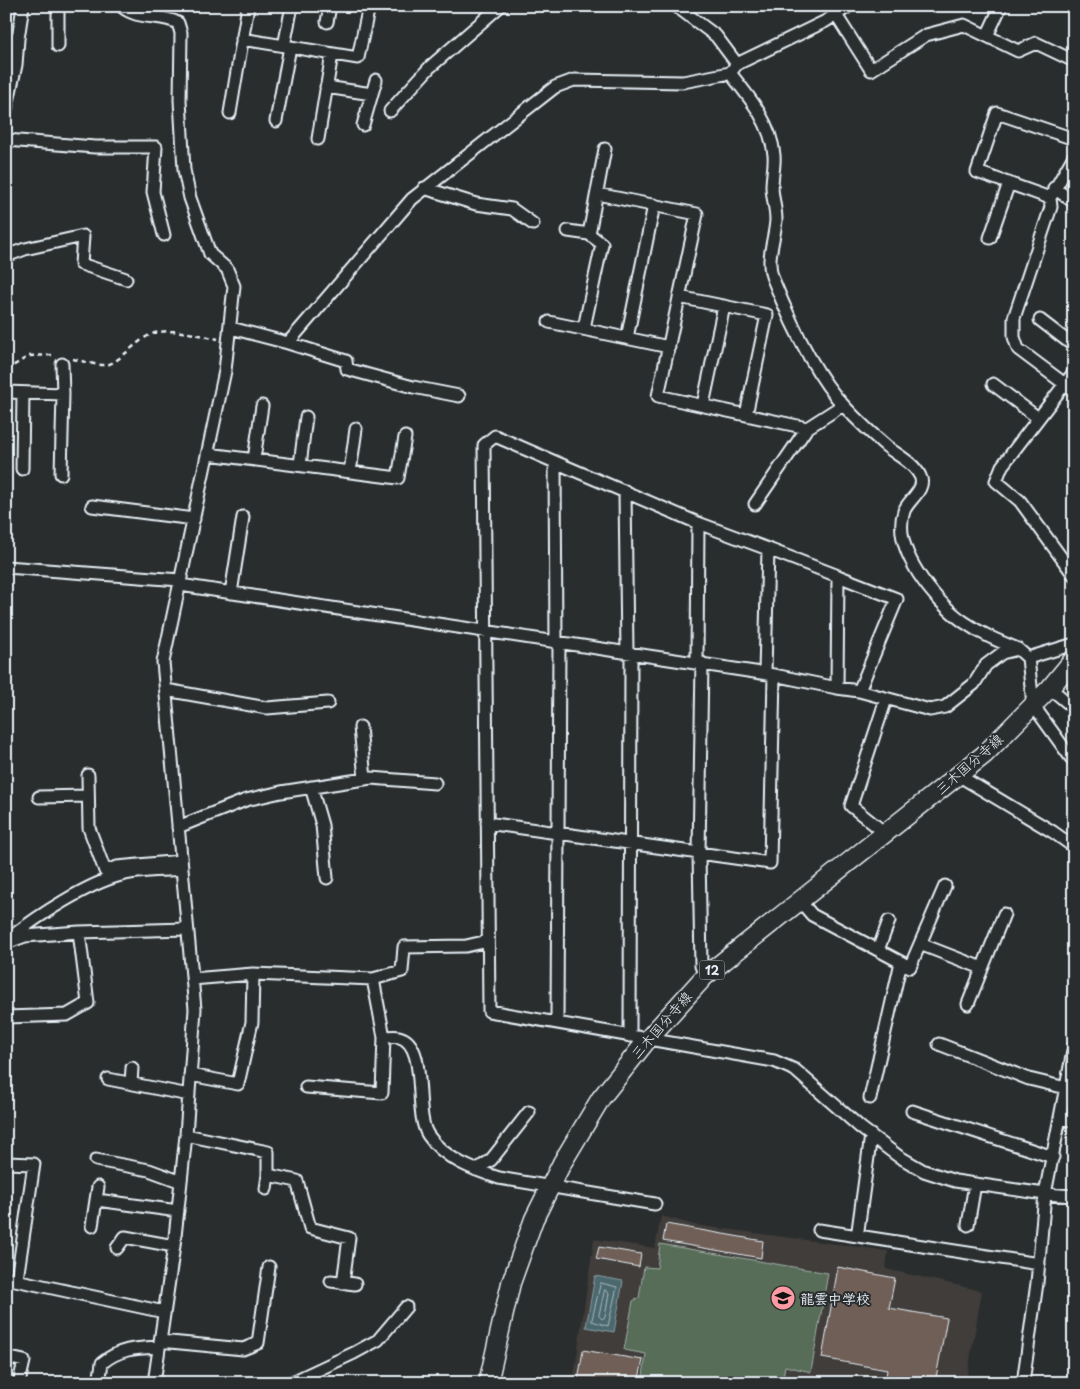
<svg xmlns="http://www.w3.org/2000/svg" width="1080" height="1389" font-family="'Playpen Sans','Klee One',sans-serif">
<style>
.built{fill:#3f3c3a}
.green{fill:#596d58;stroke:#a0afa8}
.water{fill:#4b686e;stroke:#8a9fa5}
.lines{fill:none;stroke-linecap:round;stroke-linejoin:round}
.shore{stroke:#a9bac1;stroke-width:1}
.building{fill:#6f5e57;stroke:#e8f1f8}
.minor-casing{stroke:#e8f1f8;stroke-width:15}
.primary-casing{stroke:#e8f1f8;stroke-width:21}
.path{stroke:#e8f1f8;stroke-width:2.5;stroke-dasharray:5 4;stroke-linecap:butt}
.minor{stroke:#2a2d2e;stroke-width:11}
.primary{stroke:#2a2d2e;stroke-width:18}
.labels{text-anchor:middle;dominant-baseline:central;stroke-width:4;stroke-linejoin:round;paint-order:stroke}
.shield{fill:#2a2d2e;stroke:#afb6bb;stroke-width:1}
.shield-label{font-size:12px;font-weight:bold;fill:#e8f1f8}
.street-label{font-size:14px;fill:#e8f1f8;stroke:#2a2d2e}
.poi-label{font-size:14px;font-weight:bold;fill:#e8f1f8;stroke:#2a2d2e;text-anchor:start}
</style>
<rect width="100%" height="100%" fill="#2a2d2e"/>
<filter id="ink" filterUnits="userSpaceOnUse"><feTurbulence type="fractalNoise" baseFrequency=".02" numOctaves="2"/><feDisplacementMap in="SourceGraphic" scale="10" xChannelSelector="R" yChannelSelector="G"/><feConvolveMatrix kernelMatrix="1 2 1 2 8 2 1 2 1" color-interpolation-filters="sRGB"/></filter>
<g filter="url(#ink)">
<path class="built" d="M 661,1216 L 695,1225 L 888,1251 L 886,1269 L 982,1291 L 966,1383 L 573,1383 L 594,1239 L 655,1248 Z"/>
<path class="green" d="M 660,1244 L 828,1273 L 811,1372 L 785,1366 L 782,1383 L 642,1383 L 646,1354 L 624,1350 L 633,1301 L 639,1298 L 644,1267 L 657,1268 Z"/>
<path class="water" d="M 595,1276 L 623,1281 L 614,1332 L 586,1327 Z"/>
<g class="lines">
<path class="shore" d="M 601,1283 L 617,1287 L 608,1326 L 592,1321 Z
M 605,1290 L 609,1293 L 605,1317 L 602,1319 L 599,1316 Z"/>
</g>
<path class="building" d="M 666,1224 L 763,1241 L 761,1258 L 663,1241 Z
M 599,1247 L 641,1254 L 639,1267 L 596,1259 Z
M 838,1267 L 895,1278 L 889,1308 L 947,1318 L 935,1383 L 890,1383 L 891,1377 L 886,1376 L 887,1370 L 822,1358 Z
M 583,1350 L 643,1360 L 638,1383 L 578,1381 Z"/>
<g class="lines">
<defs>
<path id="minor" d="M 121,6 C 138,21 159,13 178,23 L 181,33 L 180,100 L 184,170 L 190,198 L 210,254 L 227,269 L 234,286 L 225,371 L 163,662 L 195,1009 L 186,1135 L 174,1246 L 154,1383
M 676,6 L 716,36 L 737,64
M 836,15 L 871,70 L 926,35 L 964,25 L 1018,51 L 1036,43 L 1074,61
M 327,22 L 330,6
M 987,36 L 1001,6
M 6,39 L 18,39 L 16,65 L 6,111
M 18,39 L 23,6
M 242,39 L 358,58 L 369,6
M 58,46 L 58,6
M 284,46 L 292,6
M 730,73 C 750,98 771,123 774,155 C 775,165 772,176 772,186 C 772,197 776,208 776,220 C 775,240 765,259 773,279 C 789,319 815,376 845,407 C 858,421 872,434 886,446 C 897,455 914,463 920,476 C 927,489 908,500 904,511 C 891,549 935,602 964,622 C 981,634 998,641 1018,649
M 326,87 L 372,94
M 390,111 L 430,67 L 500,6
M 230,113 L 248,6
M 276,121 L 290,47
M 363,125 L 376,80
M 318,139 L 332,54
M 1074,139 L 997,113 L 977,172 L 1050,198 L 1074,156
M 6,140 L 95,147 L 156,147 L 153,192 L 164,235
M 424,188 L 476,204 L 512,209 L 533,224
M 1054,188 L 1074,202
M 597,194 L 697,214 L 658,396 L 807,428 L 843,405
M 1050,198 L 1051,207 L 1014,318 L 1014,337 L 1018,349 L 1074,391
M 568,231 L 589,234 L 602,244 L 584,328
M 589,234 L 605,149
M 990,238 L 1009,183
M 6,256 L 25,249 L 83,236 L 81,264 L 126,279
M 679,297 L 767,315 L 746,415
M 1040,320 L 1074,346
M 549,322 L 669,347
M 231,328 L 288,343 L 412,199 L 555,87 L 574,80 L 683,82 L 730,73 L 737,64 L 826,21 L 849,6
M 627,338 L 654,205
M 288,343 L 346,361 L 347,369 L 413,387 L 459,396
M 1074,372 L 1002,466 L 996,481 L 1020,501 L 1074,575
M 993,384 L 1038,418
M 6,392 L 63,394 L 62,364
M 703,405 L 724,306
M 208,454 L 398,478 L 405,437
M 254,459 L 262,406
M 555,462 L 495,436 L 484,445 L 489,1011 L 774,1061 L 795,1070 L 861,1128 L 898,1156 L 924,1171 L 955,1181 L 1045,1194 L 1074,1196
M 300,465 L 306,417
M 22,469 L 23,393
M 350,472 L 356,429
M 61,474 L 63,394
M 625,491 L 627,652
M 755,504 L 807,428
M 92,506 L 194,519
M 6,567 L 180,580
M 180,585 L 774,675 L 837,688 L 859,691 L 930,710 L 945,707 L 974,684 L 986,665 L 1002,653 L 1018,649 L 1028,658 L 1074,644
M 231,593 L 243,517
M 556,642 L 555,462 L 698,523
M 1028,658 L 1033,705 L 1074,762
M 697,663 L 698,523 L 768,549
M 702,663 L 699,853 L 701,966 L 705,976
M 765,673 L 768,549 L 838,576
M 837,688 L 838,576 L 897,599 L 859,691
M 1050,688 L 1074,708
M 166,690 L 267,708 L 328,703
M 360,727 L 365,779
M 88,775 L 89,828 L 105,871 L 117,867 L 181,861
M 958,775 L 1053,832 L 1074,847
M 311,787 L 322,825 L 327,878
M 39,797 L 88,796
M 487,823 L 770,863 L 774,675
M 178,827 L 246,800 L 281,792 L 371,778 L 435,783
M 885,833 L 851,806 L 886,699
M 799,900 L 812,915 L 910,967 L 945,886
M 79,932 L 187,929
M 11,937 C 39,915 87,884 121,875 C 140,870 163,871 182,869
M 6,943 L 25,936 L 79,932 L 88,1003 L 67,1015 L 6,1017
M 920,944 L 982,968
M 878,950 L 889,921
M 192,979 L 253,974 L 373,979
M 968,1004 L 1004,914
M 557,1023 L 559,642
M 630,1036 L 631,653
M 384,1037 C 389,1037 395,1036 399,1037 C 429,1044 413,1113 428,1135 C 444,1159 474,1170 499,1178 L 655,1204
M 939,1044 L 1029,1079 L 1066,1088
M 190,1075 L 238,1084 L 252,1022 L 253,974
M 108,1079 L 189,1095
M 131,1083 L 132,1068
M 306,1087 L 382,1093 L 384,1037 L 373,979 L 402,971 L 404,947 L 466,946 L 488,941
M 870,1098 L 901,962
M 912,1111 L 1053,1157
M 1060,1119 L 1074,1120
M 186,1135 L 268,1152 L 268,1175 L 297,1181 L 310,1228 L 349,1238 L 343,1283
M 96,1160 L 149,1170 L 179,1181
M 6,1163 L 34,1164 L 17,1279
M 476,1170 L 491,1160 L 529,1112
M 266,1189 L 268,1175
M 97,1200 L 178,1211
M 968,1225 L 975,1184
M 92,1226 L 98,1187
M 819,1230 L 1039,1264
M 858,1230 L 871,1135
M 117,1248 L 125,1237 L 174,1246
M 6,1278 L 164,1312
M 331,1281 L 355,1284
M 160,1341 L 243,1349 L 258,1343 L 269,1267
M 6,1357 L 24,1361 L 19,1383
M 99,1383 L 102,1363 C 120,1348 137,1348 159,1347
M 290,1383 L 354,1353 L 378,1340 L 406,1307
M 1023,1383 L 1037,1283 L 1045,1194 L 1074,1046"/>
<path id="primary" d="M 488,1383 L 511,1283 L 534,1219 L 562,1163 L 601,1098 L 648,1039 L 705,976 L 985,754 L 1050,688 L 1074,659"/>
</defs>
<use href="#minor" class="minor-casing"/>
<use href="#primary" class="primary-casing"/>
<path class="path" d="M 73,359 C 83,361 94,365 104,365 C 117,366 137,339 152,334 C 173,327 197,335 218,339
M 6,370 L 29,356 L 53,355"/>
<use href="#minor" class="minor"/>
<use href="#primary" class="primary"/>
</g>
</g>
<defs>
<symbol id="school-disc" viewBox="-11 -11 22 22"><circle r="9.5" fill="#ff9aa2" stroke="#2a2d2e"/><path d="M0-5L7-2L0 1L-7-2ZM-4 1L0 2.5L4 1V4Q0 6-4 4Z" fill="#111"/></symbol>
</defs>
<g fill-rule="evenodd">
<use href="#school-disc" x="769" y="1284" width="28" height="28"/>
</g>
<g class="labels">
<rect class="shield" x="699.5" y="960.5" width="25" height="19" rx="4"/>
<g class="shield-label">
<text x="712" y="970">12</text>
</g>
<g class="street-label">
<text transform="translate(969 764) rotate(-41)">三木国分寺線</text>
<text transform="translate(661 1025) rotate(-49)">三木国分寺線</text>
</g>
<g class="poi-label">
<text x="800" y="1298">龍雲中学校</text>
</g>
</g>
<rect width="1080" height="1389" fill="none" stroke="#2a2d2e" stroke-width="25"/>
<rect x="12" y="12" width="1055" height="1364" fill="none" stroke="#e8f1f8" stroke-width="2" filter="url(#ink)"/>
</svg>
